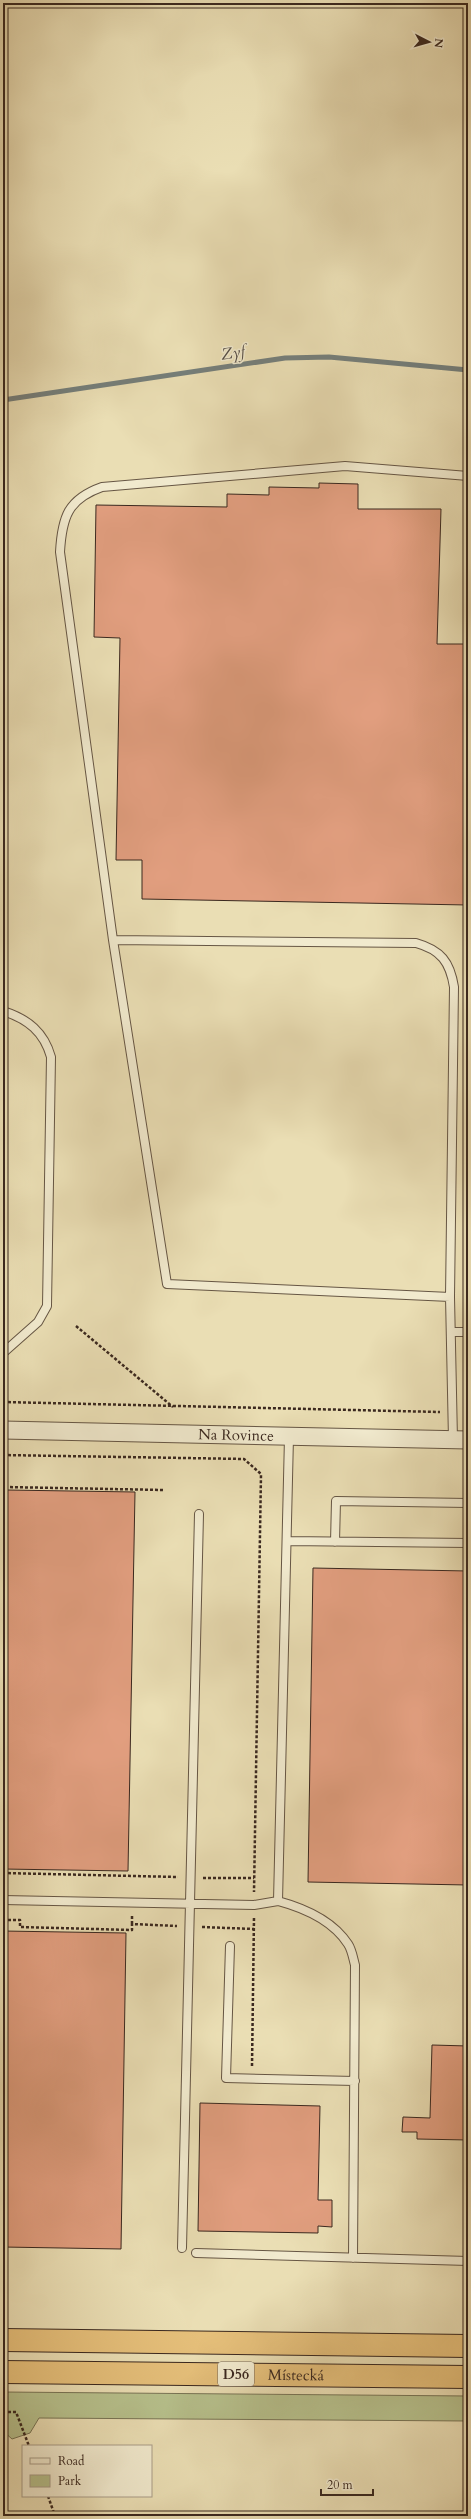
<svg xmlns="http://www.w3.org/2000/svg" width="471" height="2519" font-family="Cardo,serif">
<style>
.green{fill:#b7c18d;stroke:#787456}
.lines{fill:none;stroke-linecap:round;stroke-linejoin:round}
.stream{stroke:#757f7b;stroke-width:5}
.building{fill:#e19e7f;stroke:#3a281f}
.lane-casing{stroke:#665644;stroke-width:10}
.street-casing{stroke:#665644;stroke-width:19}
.highway-casing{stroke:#3a281f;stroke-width:24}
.path{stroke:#3a281f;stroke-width:2.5;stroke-dasharray:3 2;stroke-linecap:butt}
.lane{stroke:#f1eace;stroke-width:8}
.street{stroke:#f1eace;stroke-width:17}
.highway{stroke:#e5bf7a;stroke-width:22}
.labels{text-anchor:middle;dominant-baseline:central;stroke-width:3;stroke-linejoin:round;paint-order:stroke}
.shield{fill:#f1eace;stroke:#716254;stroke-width:1}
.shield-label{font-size:14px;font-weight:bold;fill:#3a281f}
.street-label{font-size:15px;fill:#3a281f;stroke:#f1eace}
.water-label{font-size:16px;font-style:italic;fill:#534c45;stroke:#f1eace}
</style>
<rect width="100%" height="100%" fill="#eadeb4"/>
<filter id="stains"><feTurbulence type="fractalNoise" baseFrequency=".005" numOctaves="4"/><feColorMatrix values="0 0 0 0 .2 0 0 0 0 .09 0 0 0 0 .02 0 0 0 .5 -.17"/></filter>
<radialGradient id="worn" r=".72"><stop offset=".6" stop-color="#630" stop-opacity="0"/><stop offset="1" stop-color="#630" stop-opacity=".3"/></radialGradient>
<path class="green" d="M 3,2392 L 468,2396 L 468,2421 L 39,2418 L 30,2433 L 12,2439 L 3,2431 Z"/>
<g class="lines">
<path class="stream" d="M 3,400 L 285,358 L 329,357 L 468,370"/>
</g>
<path class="building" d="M 319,483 L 358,484 L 358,509 L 441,509 L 437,644 L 468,644 L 468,905 L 142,899 L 142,860 L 116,860 L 120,638 L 94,637 L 96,505 L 227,507 L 227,494 L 269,495 L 269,487 L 319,488 Z
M 7,1490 L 135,1492 L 128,1871 L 3,1869 L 3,1702 Z
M 313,1568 L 468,1571 L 468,1885 L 308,1882 Z
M 3,1931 L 126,1933 L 121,2249 L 3,2247 Z
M 432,2045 L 468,2046 L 468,2140 L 417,2139 L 417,2132 L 402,2132 L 403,2117 L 430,2118 Z
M 200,2103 L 320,2106 L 318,2200 L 332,2200 L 332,2227 L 318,2226 L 318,2233 L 198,2231 Z"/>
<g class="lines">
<defs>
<path id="lane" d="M 113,940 L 416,943 C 441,950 450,962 454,987 L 450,1297 L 453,1440
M 3,1011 C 28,1019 44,1032 51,1057 L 47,1306 L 38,1322 L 3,1353
M 450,1297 L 167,1284 L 113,940 L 60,552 C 62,517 68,499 102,487 L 345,466 L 468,476
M 451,1332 L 468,1332
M 289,1437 L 278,1901 C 304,1908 333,1921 348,1944 C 352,1950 353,1958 355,1965 L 353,2258
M 287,1541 L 468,1543
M 335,1542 L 336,1501 L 468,1503
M 3,1900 L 254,1905 L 278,1901
M 230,1946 L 226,2078 L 355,2081
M 182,2248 L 199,1514
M 196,2253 L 468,2261"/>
<g id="street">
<path id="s1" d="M 3,1430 L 468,1440"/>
</g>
<g id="highway">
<path d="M 3,2340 L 468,2346"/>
<path id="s2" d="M 3,2372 L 468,2377"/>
</g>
</defs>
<use href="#lane" class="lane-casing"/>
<use href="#street" class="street-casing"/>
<use href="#highway" class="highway-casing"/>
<path class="path" d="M 76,1326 L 173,1407
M 3,1402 L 440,1412
M 3,1455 L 244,1459 L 261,1474 L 254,1892
M 5,1487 L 164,1490
M 3,1565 L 5,1455
M 3,1873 L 178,1877
M 203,1878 L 254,1878
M 3,1920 L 20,1920 L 20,1927 L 132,1930 L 132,1924 L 177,1926
M 132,1924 L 132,1914
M 202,1927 L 254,1929
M 252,2066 L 254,1917
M 3,2412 L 16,2412 L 29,2446
M 48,2496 L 55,2516"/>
<use href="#lane" class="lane"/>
<use href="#street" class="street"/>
<use href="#highway" class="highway"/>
</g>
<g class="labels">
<rect class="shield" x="218" y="2362" width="36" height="24" rx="3"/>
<g class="shield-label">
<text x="236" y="2374">D56</text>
</g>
<g class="street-label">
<text stroke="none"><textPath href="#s1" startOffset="233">Na Rovince</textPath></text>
<text stroke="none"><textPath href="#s2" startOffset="293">Místecká</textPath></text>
</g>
<g class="water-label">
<text transform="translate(233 353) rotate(-8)">Zyf</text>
</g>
</g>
<rect width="471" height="2519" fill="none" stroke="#eadeb4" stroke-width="16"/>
<rect x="4" y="4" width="463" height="2511" fill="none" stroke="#3a281f" stroke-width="2"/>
<rect x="8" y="8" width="455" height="2503" fill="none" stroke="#3a281f"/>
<rect x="22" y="2445" width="130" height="52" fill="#f1eace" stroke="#a89c88"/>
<rect x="30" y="2458" width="20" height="6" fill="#f1eace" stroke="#a89c88"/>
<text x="58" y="2465" font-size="12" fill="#3a281f">Road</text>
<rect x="30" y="2475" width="20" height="12" fill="#b7c18d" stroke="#a89c88"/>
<text x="58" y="2485" font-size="12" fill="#3a281f">Park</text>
<g transform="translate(429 42) rotate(96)" stroke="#f1eace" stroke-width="3" paint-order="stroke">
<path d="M0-3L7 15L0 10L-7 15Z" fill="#3a281f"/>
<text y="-6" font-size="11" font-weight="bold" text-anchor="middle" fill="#3a281f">N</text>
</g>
<path d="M321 2489v6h52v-6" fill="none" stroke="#3a281f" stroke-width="2"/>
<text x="327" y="2489" font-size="12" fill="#3a281f" stroke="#f1eace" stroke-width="3" paint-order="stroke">20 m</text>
<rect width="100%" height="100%" filter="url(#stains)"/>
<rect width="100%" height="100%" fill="url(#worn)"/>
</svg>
